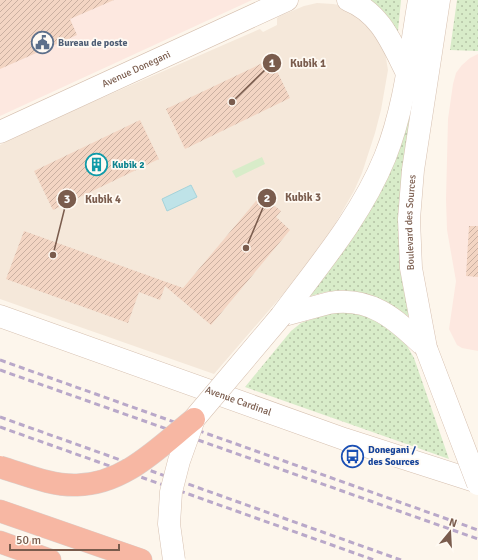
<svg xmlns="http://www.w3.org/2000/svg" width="478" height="560" font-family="Signika,sans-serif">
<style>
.residential{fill:#f5e8da}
.commercial{fill:#fde8e0}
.grass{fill:url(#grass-dots)}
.garden{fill:#d8ecc9}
.water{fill:#bfe3e8;stroke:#a5d3da}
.building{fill:url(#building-hatch)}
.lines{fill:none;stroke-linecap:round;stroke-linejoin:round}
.secondary-casing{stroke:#d6c0b0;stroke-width:23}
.highway-casing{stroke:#dad1cd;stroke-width:23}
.secondary{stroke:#fff;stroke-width:22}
.highway{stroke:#f7b7a3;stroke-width:22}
.rail{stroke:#b9a8c9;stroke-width:3;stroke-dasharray:6 4;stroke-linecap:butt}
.secondary-bridge-casing{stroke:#d6c0b0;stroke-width:23;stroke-linecap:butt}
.highway-bridge-casing{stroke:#dad1cd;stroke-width:23;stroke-linecap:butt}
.secondary-bridge{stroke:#fff;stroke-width:22}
.highway-bridge{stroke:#f7b7a3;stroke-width:22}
.labels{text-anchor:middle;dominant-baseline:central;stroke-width:3.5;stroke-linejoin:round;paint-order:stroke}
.service-label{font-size:10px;font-weight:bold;fill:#4e5e75;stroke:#fffaf3;text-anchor:start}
.street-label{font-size:10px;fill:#7a5c4d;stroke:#fffaf3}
.culture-label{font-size:10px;font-weight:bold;fill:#0d838f;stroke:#fffaf3;text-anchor:start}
.transit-label{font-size:10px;font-weight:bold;fill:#164399;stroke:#fffaf3;text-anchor:start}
.leader{fill:none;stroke:#7a5c4d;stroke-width:1.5}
.callout-dot{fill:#7a5c4d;stroke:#fffaf3;stroke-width:1.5}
.mark-label{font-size:12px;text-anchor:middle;font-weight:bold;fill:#fff}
.callout-label{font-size:11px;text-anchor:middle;font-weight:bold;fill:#7a5c4d;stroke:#fffaf3;stroke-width:3.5;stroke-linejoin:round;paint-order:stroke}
</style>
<defs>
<pattern id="grass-dots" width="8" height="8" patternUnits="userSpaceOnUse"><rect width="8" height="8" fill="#d8ecc9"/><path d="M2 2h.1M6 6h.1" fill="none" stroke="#b4c2a5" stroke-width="1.8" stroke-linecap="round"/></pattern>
<pattern id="building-hatch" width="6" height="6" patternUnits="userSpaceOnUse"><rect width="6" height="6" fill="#f3d5c3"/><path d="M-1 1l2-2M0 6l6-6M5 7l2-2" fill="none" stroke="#cab0a1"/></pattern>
</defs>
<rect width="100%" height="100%" fill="#fdf6ec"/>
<path class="residential" d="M 317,3 L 333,4 L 346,6 L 359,13 L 385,52 L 388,70 L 381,110 L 375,133 L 362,173 L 354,191 L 331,231 L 296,279 L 214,374 L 0,299 L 0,145 L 26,131 L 260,29 L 263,32 L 277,25 L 277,18 L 280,16 L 304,6 Z"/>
<path class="commercial" d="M 0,0 L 252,0 L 0,116 Z
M 478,54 L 478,351 L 462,348 L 457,345 L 449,329 L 456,281 L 447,230 L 446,199 L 448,119 L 453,84 L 456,73 L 462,65 L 470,58 Z"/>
<path class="grass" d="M 366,0 L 401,0 L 398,31 L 395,32 Z
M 457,0 L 478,0 L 478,51 L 450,50 Z
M 418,70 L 411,315 L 408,316 C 378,294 348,283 311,296 L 309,293 Z
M 334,312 L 355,312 L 373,317 L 406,344 L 414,358 L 449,459 L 245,387 L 291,331 L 301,323 Z"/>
<path class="garden" d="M 262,157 L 265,164 L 236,178 L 232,171 Z"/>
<path class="water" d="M 191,185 L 197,197 L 167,211 L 162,199 Z"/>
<path class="building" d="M 0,0 L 114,0 L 70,19 L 77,35 L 0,69 Z
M 271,59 L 290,98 L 185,149 L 166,109 Z
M 140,120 L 159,159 L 53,210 L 34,171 Z
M 261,195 L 281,211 L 276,217 L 290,230 L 211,325 L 165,286 L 160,300 L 139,292 L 128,323 L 6,279 L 24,231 L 183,288 Z
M 469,226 L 478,226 L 478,277 L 466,276 Z"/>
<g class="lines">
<defs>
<g id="secondary">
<path d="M 348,0 C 381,13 392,44 407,73"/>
<path id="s1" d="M 0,132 L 287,0"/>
<path id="s2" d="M 0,316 L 344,439 L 478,482"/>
<path d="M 281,316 C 319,265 361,216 385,157 C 405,107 410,53 419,0"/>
<path d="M 281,316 L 329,303 C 373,296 397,321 426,348"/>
<path id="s3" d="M 426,348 L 411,268 L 409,219 L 413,170 L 439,0"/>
</g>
<path id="highway" d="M 0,511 L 141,560
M 0,542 L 50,560"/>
</defs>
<use href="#secondary" class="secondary-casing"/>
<use href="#highway" class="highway-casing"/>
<use href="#secondary" class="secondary"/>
<use href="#highway" class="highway"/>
<path class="rail" d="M 0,360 L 478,530
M 0,370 L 478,539
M 0,417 L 401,560
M 0,427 L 374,560"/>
<defs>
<path id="secondary-bridge" d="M 426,348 L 478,484
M 174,560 L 169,524 L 171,492 L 179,461 L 194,419 L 281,316"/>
<path id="highway-bridge" d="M 0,467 C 24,474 51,486 77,485 C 125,484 159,447 194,419"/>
</defs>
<use href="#secondary-bridge" class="secondary-bridge-casing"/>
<use href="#highway-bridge" class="highway-bridge-casing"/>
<use href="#secondary-bridge" class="secondary-bridge"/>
<use href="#highway-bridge" class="highway-bridge"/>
</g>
<defs>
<symbol id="civic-ring" viewBox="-11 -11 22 22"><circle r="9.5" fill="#fffaf3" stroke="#5c6f8a" stroke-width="1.5"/><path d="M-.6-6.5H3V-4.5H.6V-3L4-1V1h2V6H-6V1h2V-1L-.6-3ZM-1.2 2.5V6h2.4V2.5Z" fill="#5c6f8a"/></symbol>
<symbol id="building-ring" viewBox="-11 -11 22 22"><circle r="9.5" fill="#fffaf3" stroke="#0f9aa8" stroke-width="1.5"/><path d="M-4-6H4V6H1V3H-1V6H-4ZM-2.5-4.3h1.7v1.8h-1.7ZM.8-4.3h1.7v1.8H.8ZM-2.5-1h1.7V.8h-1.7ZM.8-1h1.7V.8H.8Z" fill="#0f9aa8"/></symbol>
<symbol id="bus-ring" viewBox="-11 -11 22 22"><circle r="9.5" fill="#fffaf3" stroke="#1a4fb4" stroke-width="1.5"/><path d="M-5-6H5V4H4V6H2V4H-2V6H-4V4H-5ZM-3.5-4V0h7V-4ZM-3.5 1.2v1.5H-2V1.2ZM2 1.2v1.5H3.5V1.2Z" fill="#1a4fb4"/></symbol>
</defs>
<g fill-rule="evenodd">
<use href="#civic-ring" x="30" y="30" width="25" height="25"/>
<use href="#building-ring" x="84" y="152" width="25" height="25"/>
<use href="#bus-ring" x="340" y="444" width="25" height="25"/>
</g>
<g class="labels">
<g class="service-label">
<text x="58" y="43">Bureau de poste</text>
</g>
<g class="street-label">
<text stroke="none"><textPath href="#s1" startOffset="150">Avenue Donegani</textPath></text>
<text stroke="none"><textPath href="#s3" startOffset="127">Boulevard des Sources</textPath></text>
<text stroke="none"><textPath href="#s2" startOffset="253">Avenue Cardinal</textPath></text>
</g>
<g class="culture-label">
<text x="112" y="165">Kubik 2</text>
</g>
<g class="transit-label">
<text x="368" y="450">Donegani /<tspan x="368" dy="12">des Sources</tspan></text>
</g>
</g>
<path class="leader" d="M232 102L272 63M246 248L267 198M53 255L67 199"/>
<g class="callout-dot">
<circle cx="232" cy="102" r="4"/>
<circle cx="246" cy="248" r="4"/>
<circle cx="53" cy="255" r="4"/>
<circle cx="272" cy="63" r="10"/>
<circle cx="267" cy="198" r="10"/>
<circle cx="67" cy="199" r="10"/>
</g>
<g class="mark-label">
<text x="272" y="67">1</text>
<text x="267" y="202">2</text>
<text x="67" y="203">3</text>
</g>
<g class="callout-label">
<text x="308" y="67">Kubik 1</text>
<text x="303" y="201">Kubik 3</text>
<text x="103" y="203">Kubik 4</text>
</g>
<g transform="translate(450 532) rotate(18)" stroke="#fffaf3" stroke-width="3" paint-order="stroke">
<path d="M0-3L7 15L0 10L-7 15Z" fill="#7a5c4d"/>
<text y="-6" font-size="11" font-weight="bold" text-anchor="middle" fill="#7a5c4d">N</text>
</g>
<path d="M10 544v6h109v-6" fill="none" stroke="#7a5c4d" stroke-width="2"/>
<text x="16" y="544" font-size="12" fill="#7a5c4d" stroke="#fffaf3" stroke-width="3" paint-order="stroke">50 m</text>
</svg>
